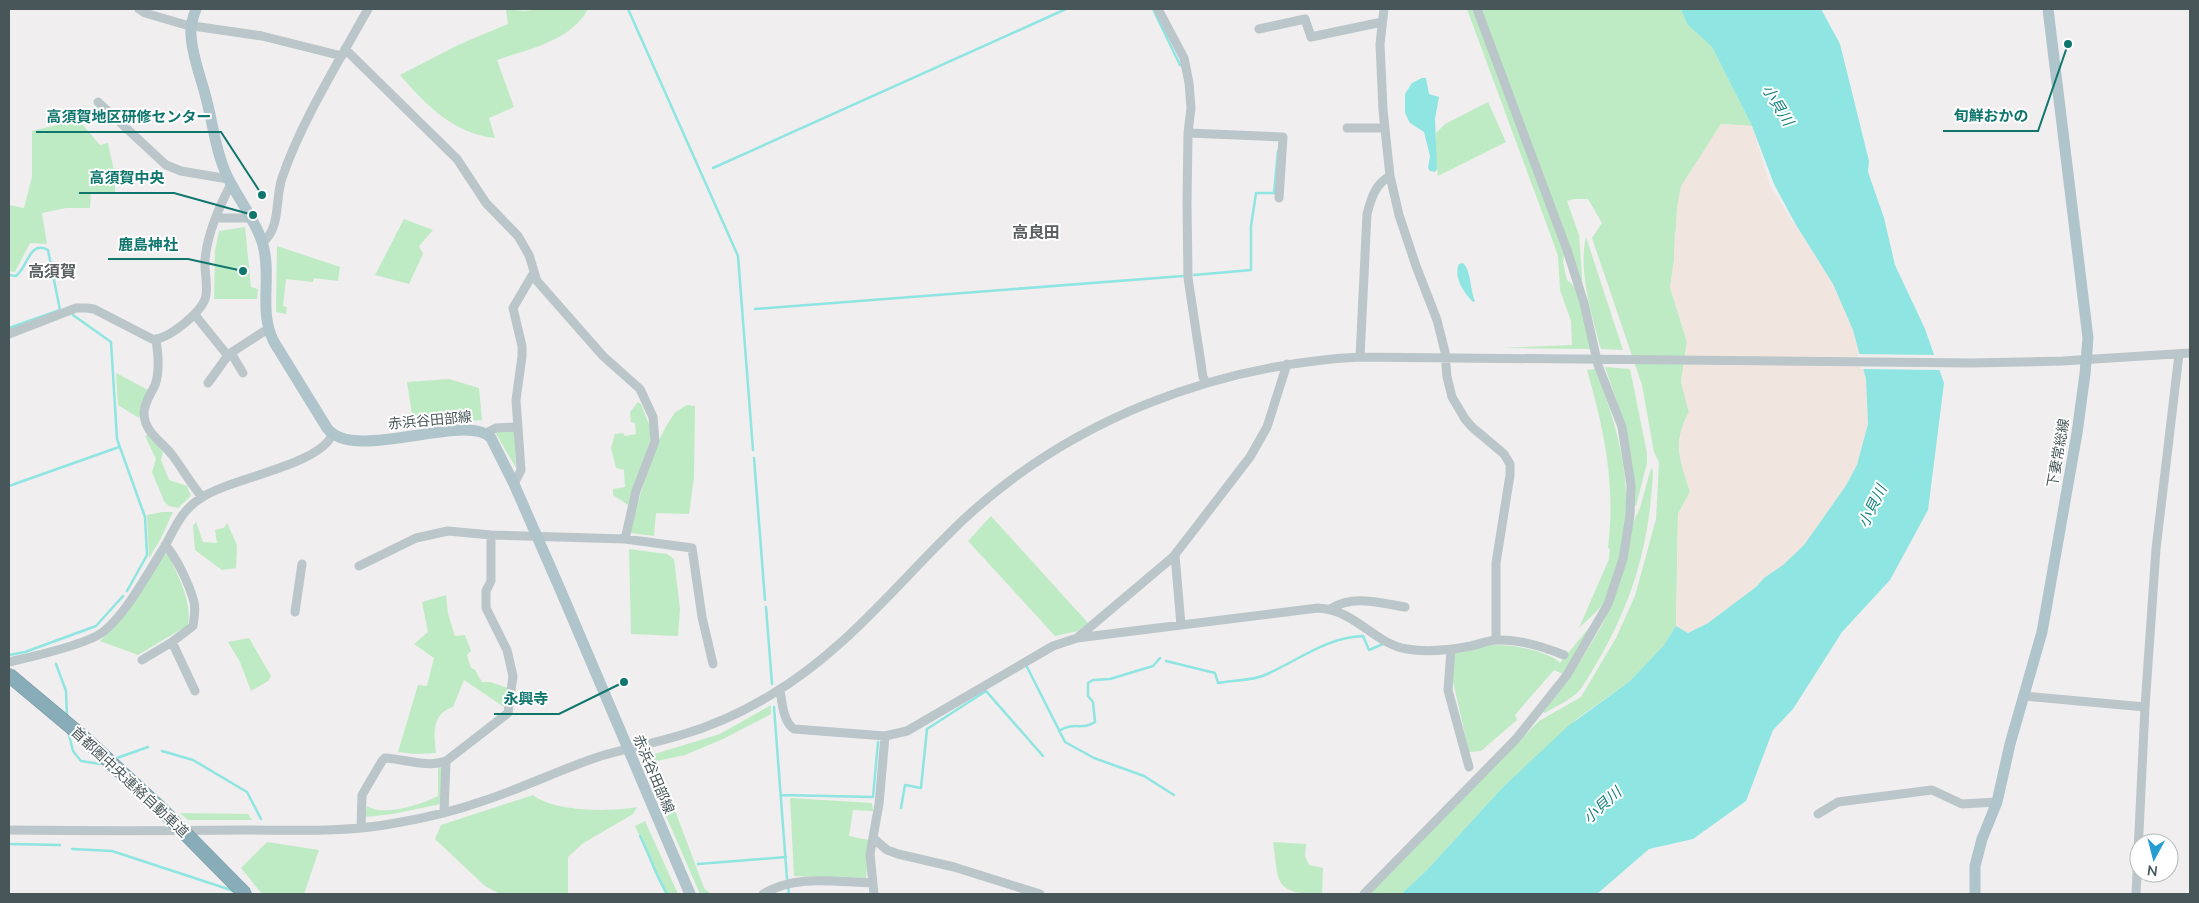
<svg xmlns="http://www.w3.org/2000/svg" width="2199" height="903" font-family="Mulish,'Noto Sans JP',sans-serif">
<style>
.green{fill:#beebc4}
.sand{fill:#f1e6df}
.water{fill:#8ee5e1}
.pier{fill:#f0eeee}
.lines{fill:none;stroke-linecap:round;stroke-linejoin:round}
.stream{stroke:#8ee5e1;stroke-width:2.5}
.minor{stroke:#bac6c9;stroke-width:9}
.major{stroke:#afc4cb;stroke-width:11}
.highway-bridge-casing{stroke:#7498a5;stroke-width:15;stroke-linecap:butt}
.highway-bridge{stroke:#88adb9;stroke-width:14}
.labels{text-anchor:middle;dominant-baseline:central;stroke-width:4;stroke-linejoin:round;paint-order:stroke}
.street-label{font-size:14px;fill:#475659;stroke:#fff}
.water-label{font-size:15px;font-style:italic;fill:#15827c;stroke:#fff}
.quarter-label{font-size:16px;font-weight:bold;fill:#5b6062;stroke:#fff}
.leader{fill:none;stroke:#0f766e;stroke-width:2}
.callout-dot{fill:#0f766e;stroke:#fff;stroke-width:2}
.callout-label{font-size:15px;text-anchor:middle;font-weight:bold;fill:#0f766e;stroke:#fff;stroke-width:4;stroke-linejoin:round;paint-order:stroke}
</style>
<rect width="100%" height="100%" fill="#f0eeee"/>
<path class="green" d="M 506,9 L 524,11 L 541,9 L 588,9 C 571,41 529,49 497,60 L 514,107 L 489,118 L 495,138 C 454,134 425,104 400,75 L 458,45 L 508,24 Z
M 1467,9 L 1474,9 L 1564,254 L 1563,262 L 1567,280 L 1576,288 L 1591,349 L 1501,348 L 1572,345 L 1571,321 L 1560,290 L 1558,256 L 1552,239 Z
M 1479,9 L 1681,9 L 1687,24 L 1712,47 L 1752,126 L 1721,124 L 1707,147 L 1675,233 L 1674,261 L 1670,287 L 1687,342 L 1681,382 L 1689,412 C 1672,444 1680,459 1690,492 L 1678,514 L 1676,626 L 1664,645 L 1630,681 L 1578,718 L 1503,787 L 1426,871 L 1401,894 L 1367,894 L 1539,721 L 1581,697 L 1616,638 L 1635,596 L 1656,519 L 1659,462 L 1654,452 L 1642,385 L 1592,238 L 1602,223 L 1588,199 L 1574,199 L 1567,201 L 1579,235 L 1583,290 Z
M 1488,102 L 1506,142 L 1438,176 L 1436,158 L 1436,133 L 1445,124 Z
M 75,116 L 100,145 L 108,143 L 115,176 L 115,193 L 91,192 L 90,208 L 66,208 L 42,213 L 47,244 L 30,243 L 15,272 L 9,271 L 9,205 L 24,208 L 32,177 L 32,131 L 65,123 Z
M 404,219 L 433,230 L 419,246 L 423,254 L 409,284 L 375,275 Z
M 245,227 L 251,287 L 258,289 L 257,299 L 214,299 L 215,251 L 219,231 Z
M 1586,237 L 1623,350 L 1601,349 C 1592,317 1578,270 1586,237 Z
M 277,246 L 340,267 L 338,281 L 314,278 L 313,282 L 286,279 L 283,306 L 287,307 L 286,314 L 276,312 Z
M 1605,367 L 1630,369 L 1647,453 L 1647,463 L 1636,506 L 1633,506 L 1618,405 Z
M 1595,369 C 1622,435 1639,506 1615,575 C 1612,583 1610,596 1604,603 C 1597,612 1587,620 1579,628 L 1609,559 L 1610,549 L 1608,548 C 1616,485 1604,429 1587,370 Z
M 116,373 L 148,390 L 139,418 L 118,405 Z
M 449,379 L 479,388 L 482,420 L 414,427 L 407,382 Z
M 638,402 L 641,404 L 650,427 L 651,438 L 628,505 L 613,495 L 613,489 L 625,487 L 624,470 L 616,468 L 611,448 L 615,434 L 623,433 L 625,436 L 636,434 L 635,423 L 631,422 L 630,412 Z
M 687,405 L 695,406 L 694,478 L 689,514 L 656,513 L 654,536 L 630,533 C 640,497 652,444 674,414 C 677,410 683,408 687,405 Z
M 514,429 L 516,468 L 495,432 Z
M 148,435 L 163,452 L 161,460 L 169,480 L 187,486 L 191,496 L 178,508 L 169,506 L 164,501 L 152,472 L 156,459 L 145,436 Z
M 1651,468 L 1653,471 C 1650,538 1635,595 1602,654 C 1595,665 1588,679 1580,690 C 1571,700 1556,706 1545,713 L 1543,712 L 1581,660 L 1602,625 L 1614,598 L 1632,525 L 1640,508 Z
M 162,512 L 173,512 L 160,540 L 149,558 L 147,515 Z
M 991,516 L 1088,623 L 1078,631 L 1055,636 L 968,541 Z
M 196,522 L 203,542 L 217,543 L 215,530 L 224,528 L 227,523 L 237,545 L 236,568 L 222,570 L 195,550 L 193,526 Z
M 629,549 L 667,554 L 674,559 L 680,609 L 678,636 L 631,634 Z
M 164,554 L 169,555 C 178,578 192,599 188,625 L 138,655 L 100,641 C 127,617 145,584 164,554 Z
M 446,595 L 448,614 L 455,636 L 465,635 L 471,651 L 467,655 L 471,668 L 475,670 L 482,682 L 490,682 L 508,688 L 504,707 L 464,680 L 453,707 C 431,714 434,735 436,753 L 416,754 L 398,752 L 418,685 L 427,686 L 434,658 L 414,644 L 428,632 L 422,602 Z
M 1601,613 L 1563,674 L 1554,670 L 1515,715 L 1517,720 L 1481,751 L 1469,752 L 1452,677 L 1453,653 C 1467,650 1482,645 1497,645 C 1514,645 1548,651 1560,663 Z
M 249,638 L 271,676 L 268,681 L 251,691 L 240,662 L 228,642 Z
M 771,705 L 771,714 L 723,739 L 685,755 L 652,762 L 666,802 L 673,805 L 704,888 L 711,894 L 700,894 L 645,768 L 648,756 L 720,734 Z
M 439,766 L 444,768 L 441,804 L 392,814 L 365,817 L 367,806 C 385,817 419,805 438,796 L 438,769 Z
M 533,795 C 554,812 610,812 637,807 L 633,814 L 582,844 L 568,857 L 568,894 L 500,894 L 485,886 L 435,839 L 441,825 Z
M 790,798 L 872,803 L 873,811 L 853,810 L 849,836 L 869,840 L 866,879 L 794,876 Z
M 180,813 L 248,814 L 252,820 L 188,820 Z
M 645,821 L 678,894 L 665,894 L 635,826 Z
M 267,842 L 319,850 L 304,894 L 262,894 L 241,868 Z
M 1273,842 L 1306,844 L 1305,856 L 1309,865 L 1323,868 L 1322,894 C 1273,894 1279,883 1273,842 Z"/>
<path class="sand" d="M 1721,124 L 1752,126 L 1770,186 L 1833,284 L 1853,330 L 1866,379 L 1868,424 L 1857,465 L 1845,487 L 1804,545 L 1783,565 L 1764,578 L 1756,587 L 1708,623 L 1687,633 L 1676,626 L 1678,514 L 1690,492 C 1680,459 1672,444 1689,412 L 1681,382 L 1687,342 L 1670,287 L 1674,261 L 1677,207 L 1681,186 Z"/>
<path class="water" d="M 1681,9 L 1821,9 L 1840,44 L 1869,161 L 1868,172 L 1884,218 L 1895,265 L 1925,329 L 1944,383 L 1928,510 L 1890,580 L 1842,632 L 1793,709 L 1773,730 L 1746,801 L 1693,839 L 1649,849 L 1597,894 L 1401,894 L 1426,871 L 1503,787 L 1567,727 L 1630,681 L 1664,645 L 1676,626 L 1688,633 L 1708,623 L 1756,587 L 1764,578 L 1783,565 L 1804,545 L 1845,487 L 1857,465 L 1868,424 L 1866,379 L 1853,330 L 1833,284 L 1796,225 L 1774,184 L 1752,126 L 1712,47 L 1687,24 Z
M 1422,78 L 1426,78 L 1429,94 L 1439,97 L 1435,119 L 1437,169 L 1435,172 L 1430,171 L 1428,168 L 1430,156 L 1424,132 L 1410,123 L 1405,113 L 1405,94 L 1412,83 Z
M 1463,263 C 1471,270 1470,290 1475,301 L 1473,302 C 1464,293 1453,277 1459,264 Z"/>
<path class="pier" d="M 1857,354 L 1937,355 L 1942,370 L 1861,369 Z"/>
<g class="lines">
<path class="stream" d="M 628,9 L 738,256 L 753,450
M 1153,9 L 1180,65
M 713,168 L 1066,9
M 9,275 L 16,276 C 28,267 29,240 48,250 L 60,310 L 9,328
M 1194,275 L 1251,270 L 1251,226 L 1256,193 L 1274,193 L 1278,151
M 755,309 L 1183,276
M 73,315 L 111,342 L 117,439 L 145,517 L 147,555 L 127,591
M 754,458 L 765,600
M 9,486 L 119,447
M 766,607 L 772,684
M 9,655 L 25,652 L 96,626 L 123,596
M 1166,661 L 1215,673 L 1218,683 C 1233,680 1252,681 1265,675 C 1297,661 1327,637 1363,636 L 1369,650 L 1383,644
M 56,664 L 66,691 L 67,716
M 1027,667 L 1065,742 L 1094,758 L 1144,776 L 1174,795
M 774,707 L 787,879
M 68,731 L 73,751 L 81,761 L 100,764 L 104,762
M 1059,731 C 1075,721 1081,731 1095,722 L 1093,702 L 1088,696 L 1088,683 L 1093,680 L 1110,679 L 1153,666 L 1160,658
M 162,751 L 193,760 L 247,792 L 261,819
M 114,759 L 148,747
M 781,795 L 873,797 L 878,742
M 901,808 L 905,785 L 921,788 L 927,729 L 986,691 L 1043,756
M 640,836 C 650,856 656,876 667,894
M 9,844 L 60,845
M 72,849 L 112,851 L 234,891
M 698,864 L 786,857
M 788,887 L 789,894"/>
<path class="minor" d="M 139,9 L 145,13 L 186,25 L 262,36 L 342,56
M 1158,9 L 1184,58 L 1189,83 L 1191,108 L 1188,133 L 1187,203 L 1188,278 L 1203,377 L 1206,382
M 1384,9 L 1380,44 L 1383,110 L 1390,176 L 1399,215 L 1416,266 L 1437,320 L 1445,352 L 1447,377 L 1452,397 L 1465,419 L 1472,427 L 1504,454 L 1510,464 L 1510,475 L 1496,563 L 1496,640
M 1259,29 L 1305,19 L 1311,37 L 1382,22
M 345,49 L 457,159 L 486,203 L 518,236 L 529,255 L 537,281 L 603,356 L 640,389 L 653,417 L 655,441 L 636,491 L 625,539
M 98,102 L 166,165 L 181,171 L 228,179
M 1347,128 L 1385,128
M 1188,133 L 1283,137 L 1279,198
M 216,218 L 249,218
M 263,242 C 281,228 275,198 282,178 C 301,122 339,61 368,9
M 195,315 L 228,356
M 9,334 L 76,308 L 86,308 L 94,309 L 152,339 C 167,341 200,313 205,299 C 209,288 204,272 205,260 C 207,234 219,207 231,184
M 156,339 C 158,354 160,371 155,385 C 151,394 144,403 144,413 C 144,433 163,442 173,456 C 183,470 191,484 202,497
M 231,353 L 243,373
M 1360,357 L 1367,214 C 1371,199 1375,184 1390,176
M 208,383 L 229,354 L 263,332 L 269,331
M 486,433 L 496,428 L 517,427
M 514,484 L 521,470 L 516,400 L 522,356 L 522,346 L 513,308 L 533,274
M 1175,555 L 1181,625
M 359,566 L 416,538 L 448,531 L 491,535 L 625,539 L 692,548 L 702,617 L 713,664
M 1330,609 C 1353,594 1380,603 1405,607
M 295,612 L 302,564
M 1077,638 L 1173,557 L 1197,526 L 1250,457 L 1267,427 L 1287,364
M 172,642 L 195,691
M 1451,650 L 1448,690 L 1469,767
M 142,660 L 172,642 L 193,626 C 194,618 196,610 194,602 C 190,586 176,556 165,545
M 9,662 C 31,657 86,645 103,632 C 127,613 148,572 165,546 C 176,526 181,511 201,498 C 230,478 318,466 332,435
M 780,690 C 782,702 783,722 794,729 L 885,736 L 907,731 L 1053,646 L 1077,638 L 1318,608 C 1356,610 1374,644 1407,649 C 1428,653 1450,650 1471,646 C 1480,644 1489,640 1497,640 C 1519,639 1544,647 1564,655
M 2023,696 L 2145,707
M 444,813 L 446,761
M 1818,814 L 1838,802 L 1932,790 L 1962,804 L 1997,802
M 361,827 L 362,795 L 382,761 L 385,758 C 405,759 427,768 446,761 L 508,713 L 513,676 L 507,650 L 486,608 L 486,591 L 491,581 L 491,535
M 9,830 C 86,831 163,831 240,830 C 292,830 345,833 396,823 C 425,818 455,811 483,801 C 523,788 561,769 601,756 C 628,748 655,743 681,735 C 712,726 741,713 769,696 C 845,652 899,581 962,521 C 1070,420 1213,365 1360,357 L 1971,363 L 2063,361 L 2190,353
M 873,838 L 887,850 L 898,854 L 954,867 L 1040,894
M 763,894 C 796,874 835,882 873,883
M 874,894 L 870,854 L 879,804 L 885,736
M 1364,894 L 1516,739 L 1567,675 L 1608,604 L 1623,559 L 1630,515 L 1631,485 L 1622,427 L 1598,365 L 1584,303 L 1567,250 L 1477,9
M 2136,894 L 2145,707 L 2156,549 L 2179,354"/>
<path class="major" d="M 196,9 C 193,17 190,26 191,35 C 192,55 200,75 205,94 C 213,122 215,151 228,178 C 238,198 258,225 263,245 C 272,278 258,311 274,342 L 327,428 C 353,464 468,411 491,438 L 514,484 L 560,589 L 690,894
M 1975,894 L 1975,866 L 1982,839 L 1997,802 L 2010,744 L 2042,632 L 2077,433 L 2085,374 L 2088,338 L 2048,9"/>
<defs>
<path id="highway-bridge" d="M 9,675 L 83,737 L 162,810 L 245,894"/>
</defs>
<use href="#highway-bridge" class="highway-bridge-casing"/>
<use href="#highway-bridge" class="highway-bridge"/>
</g>
<g class="labels">
<g class="street-label">
<text transform="translate(430 420) rotate(-5)">赤浜谷田部線</text>
<text transform="translate(2058 453) rotate(-80)">下妻常総線</text>
<text transform="translate(654 774) rotate(67)">赤浜谷田部線</text>
<text transform="translate(130 782) rotate(43)">首都圏中央連絡自動車道</text>
</g>
<g class="water-label">
<text transform="translate(1778 105) rotate(58)">小貝川</text>
<text transform="translate(1872 506) rotate(-64)">小貝川</text>
<text transform="translate(1602 805) rotate(-42)">小貝川</text>
</g>
<g class="quarter-label">
<text x="1036" y="232">高良田</text>
<text x="52" y="271">高須賀</text>
</g>
</g>
<path class="leader" d="M2068 44L2038 131H1943M262 195L221 132H36M253 215L174 193H79M243 271L188 259H108M624 682L559 714H494"/>
<g class="callout-dot">
<circle cx="2068" cy="44" r="5"/>
<circle cx="262" cy="195" r="5"/>
<circle cx="253" cy="215" r="5"/>
<circle cx="243" cy="271" r="5"/>
<circle cx="624" cy="682" r="5"/>
</g>
<g class="callout-label">
<text x="1991" y="121">旬鮮おかの</text>
<text x="129" y="122">高須賀地区研修センター</text>
<text x="127" y="183">高須賀中央</text>
<text x="148" y="250">鹿島神社</text>
<text x="526" y="704">永興寺</text>
</g>
<rect width="2199" height="903" fill="none" stroke="#475659" stroke-width="20"/>
<g transform="translate(2154 858) rotate(187)"><circle r="24" fill="#ffffff" stroke="#b5bbbd"/>
<path d="M0-4L9 19L0 12L-9 19Z" fill="#259dd2"/>
<text y="-8" font-size="14" font-weight="bold" text-anchor="middle" fill="#475659">N</text>
</g>
</svg>
